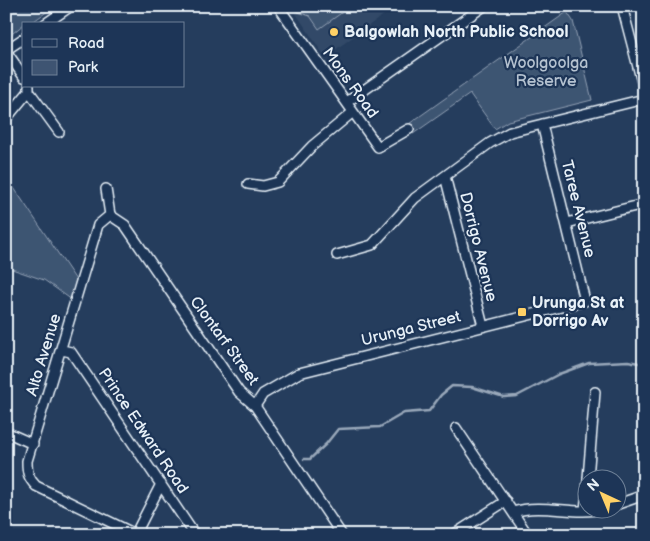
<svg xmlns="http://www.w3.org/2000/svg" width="650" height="541" font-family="'Balsamiq Sans',sans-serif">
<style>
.built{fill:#334a68}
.green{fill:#3e5472;stroke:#93a2b5}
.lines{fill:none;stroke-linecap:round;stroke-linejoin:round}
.stream{stroke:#99a8ba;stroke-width:2.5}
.minor-casing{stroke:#e8f1f8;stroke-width:12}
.minor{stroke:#1d3557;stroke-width:9}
.poi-dot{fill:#ffd166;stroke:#1d3557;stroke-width:2}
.labels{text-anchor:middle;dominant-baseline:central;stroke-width:4.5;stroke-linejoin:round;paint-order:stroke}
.poi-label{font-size:16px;font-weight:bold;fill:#e8f1f8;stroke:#1d3557;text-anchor:start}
.park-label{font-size:16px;fill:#b5c2d0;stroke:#1d3557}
.street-label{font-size:16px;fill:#e8f1f8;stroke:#1d3557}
</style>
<rect width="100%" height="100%" fill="#253d5d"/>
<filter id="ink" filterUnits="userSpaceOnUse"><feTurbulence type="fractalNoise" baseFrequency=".02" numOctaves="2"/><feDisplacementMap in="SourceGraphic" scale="10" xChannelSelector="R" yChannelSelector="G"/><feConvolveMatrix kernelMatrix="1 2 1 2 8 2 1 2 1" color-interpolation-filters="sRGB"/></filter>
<g filter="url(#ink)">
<path class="built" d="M 291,6 L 396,6 L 325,57 Z"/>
<path class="green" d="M 6,6 L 55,6 L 31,23 L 30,22 L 24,24 L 7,38 Z
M 291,6 L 351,6 L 319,29 L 310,16 L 298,12 Z
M 567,12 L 573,21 L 592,100 L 508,121 L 495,129 L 470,94 L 413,134 L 406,126 Z
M 6,176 L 78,283 L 72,300 L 44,280 L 6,267 L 6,207 L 12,201 L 6,192 Z"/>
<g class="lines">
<path class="stream" d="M 304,459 L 310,459 L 326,444 L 338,429 L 380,427 L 404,413 L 429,411 L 441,395 L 452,386 L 472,387 L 504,397 L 517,396 L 559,374 L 589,363 L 628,361 L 644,364"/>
<defs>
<path id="minor" d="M 278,6 L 378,147 L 409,129
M 622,6 L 644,90
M 45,24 L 71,6
M 6,50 L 24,38
M 6,51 L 24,77
M 29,86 L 29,91 L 59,132
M 347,102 L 484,6
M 6,119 L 29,91
M 445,176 L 483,326
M 248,184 L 263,186 L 278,182 L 312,146 L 353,112
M 106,189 L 110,215
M 110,215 L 98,225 L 27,461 C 27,472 28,478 36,486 L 135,534
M 110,215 L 125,225 L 239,392 L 255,406 L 342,535
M 567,223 L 644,204
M 337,255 L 372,245 L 415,198 L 490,143 L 510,132 L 644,99
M 62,350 L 71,352 L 195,535
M 255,406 L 263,394 L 299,373 L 585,301 L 542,124
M 456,428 L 528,535
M 6,432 L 33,444
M 588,478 L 595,392
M 618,504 L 644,495
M 585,510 L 588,480
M 513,512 C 544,502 577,517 604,508
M 135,535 L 161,484
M 453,535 L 506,501"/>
</defs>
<use href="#minor" class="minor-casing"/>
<use href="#minor" class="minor"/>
</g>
</g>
<g class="poi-dot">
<circle cx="334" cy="32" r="5"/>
<rect x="517" y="307" width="10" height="10" rx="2.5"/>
</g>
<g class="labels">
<g class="poi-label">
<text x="344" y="32">Balgowlah North Public School</text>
<text x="532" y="303">Urunga St at<tspan x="532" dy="18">Dorrigo Av</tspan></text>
</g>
<g class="park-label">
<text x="546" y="63">Woolgoolga<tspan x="546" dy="18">Reserve</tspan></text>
</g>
<g class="street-label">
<text transform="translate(350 83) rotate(54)">Mons Road</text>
<text transform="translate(578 209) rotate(76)">Taree Avenue</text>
<text transform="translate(478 247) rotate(76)">Dorrigo Avenue</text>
<text transform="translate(411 329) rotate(-14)">Urunga Street</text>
<text transform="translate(224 341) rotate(54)">Clontarf Street</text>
<text transform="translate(44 355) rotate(-73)">Alto Avenue</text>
<text transform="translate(143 431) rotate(56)">Prince Edward Road</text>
</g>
</g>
<rect width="650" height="541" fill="none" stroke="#1d3557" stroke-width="25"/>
<rect x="12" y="12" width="625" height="516" fill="none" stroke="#e8f1f8" stroke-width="2" filter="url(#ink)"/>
<rect x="22" y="22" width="162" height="65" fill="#1d3557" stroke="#6e8097"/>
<rect x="32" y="39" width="25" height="8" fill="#1d3557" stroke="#6e8097"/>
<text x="68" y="48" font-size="15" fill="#e8f1f8">Road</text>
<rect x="32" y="60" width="25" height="15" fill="#3e5472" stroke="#6e8097"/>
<text x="68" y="72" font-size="15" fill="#e8f1f8">Park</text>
<g transform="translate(602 494) rotate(316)"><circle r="24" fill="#1d3557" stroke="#6e8097"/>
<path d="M0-4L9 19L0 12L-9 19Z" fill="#ffd166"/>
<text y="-8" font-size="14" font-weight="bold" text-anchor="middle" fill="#e8f1f8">N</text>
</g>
</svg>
